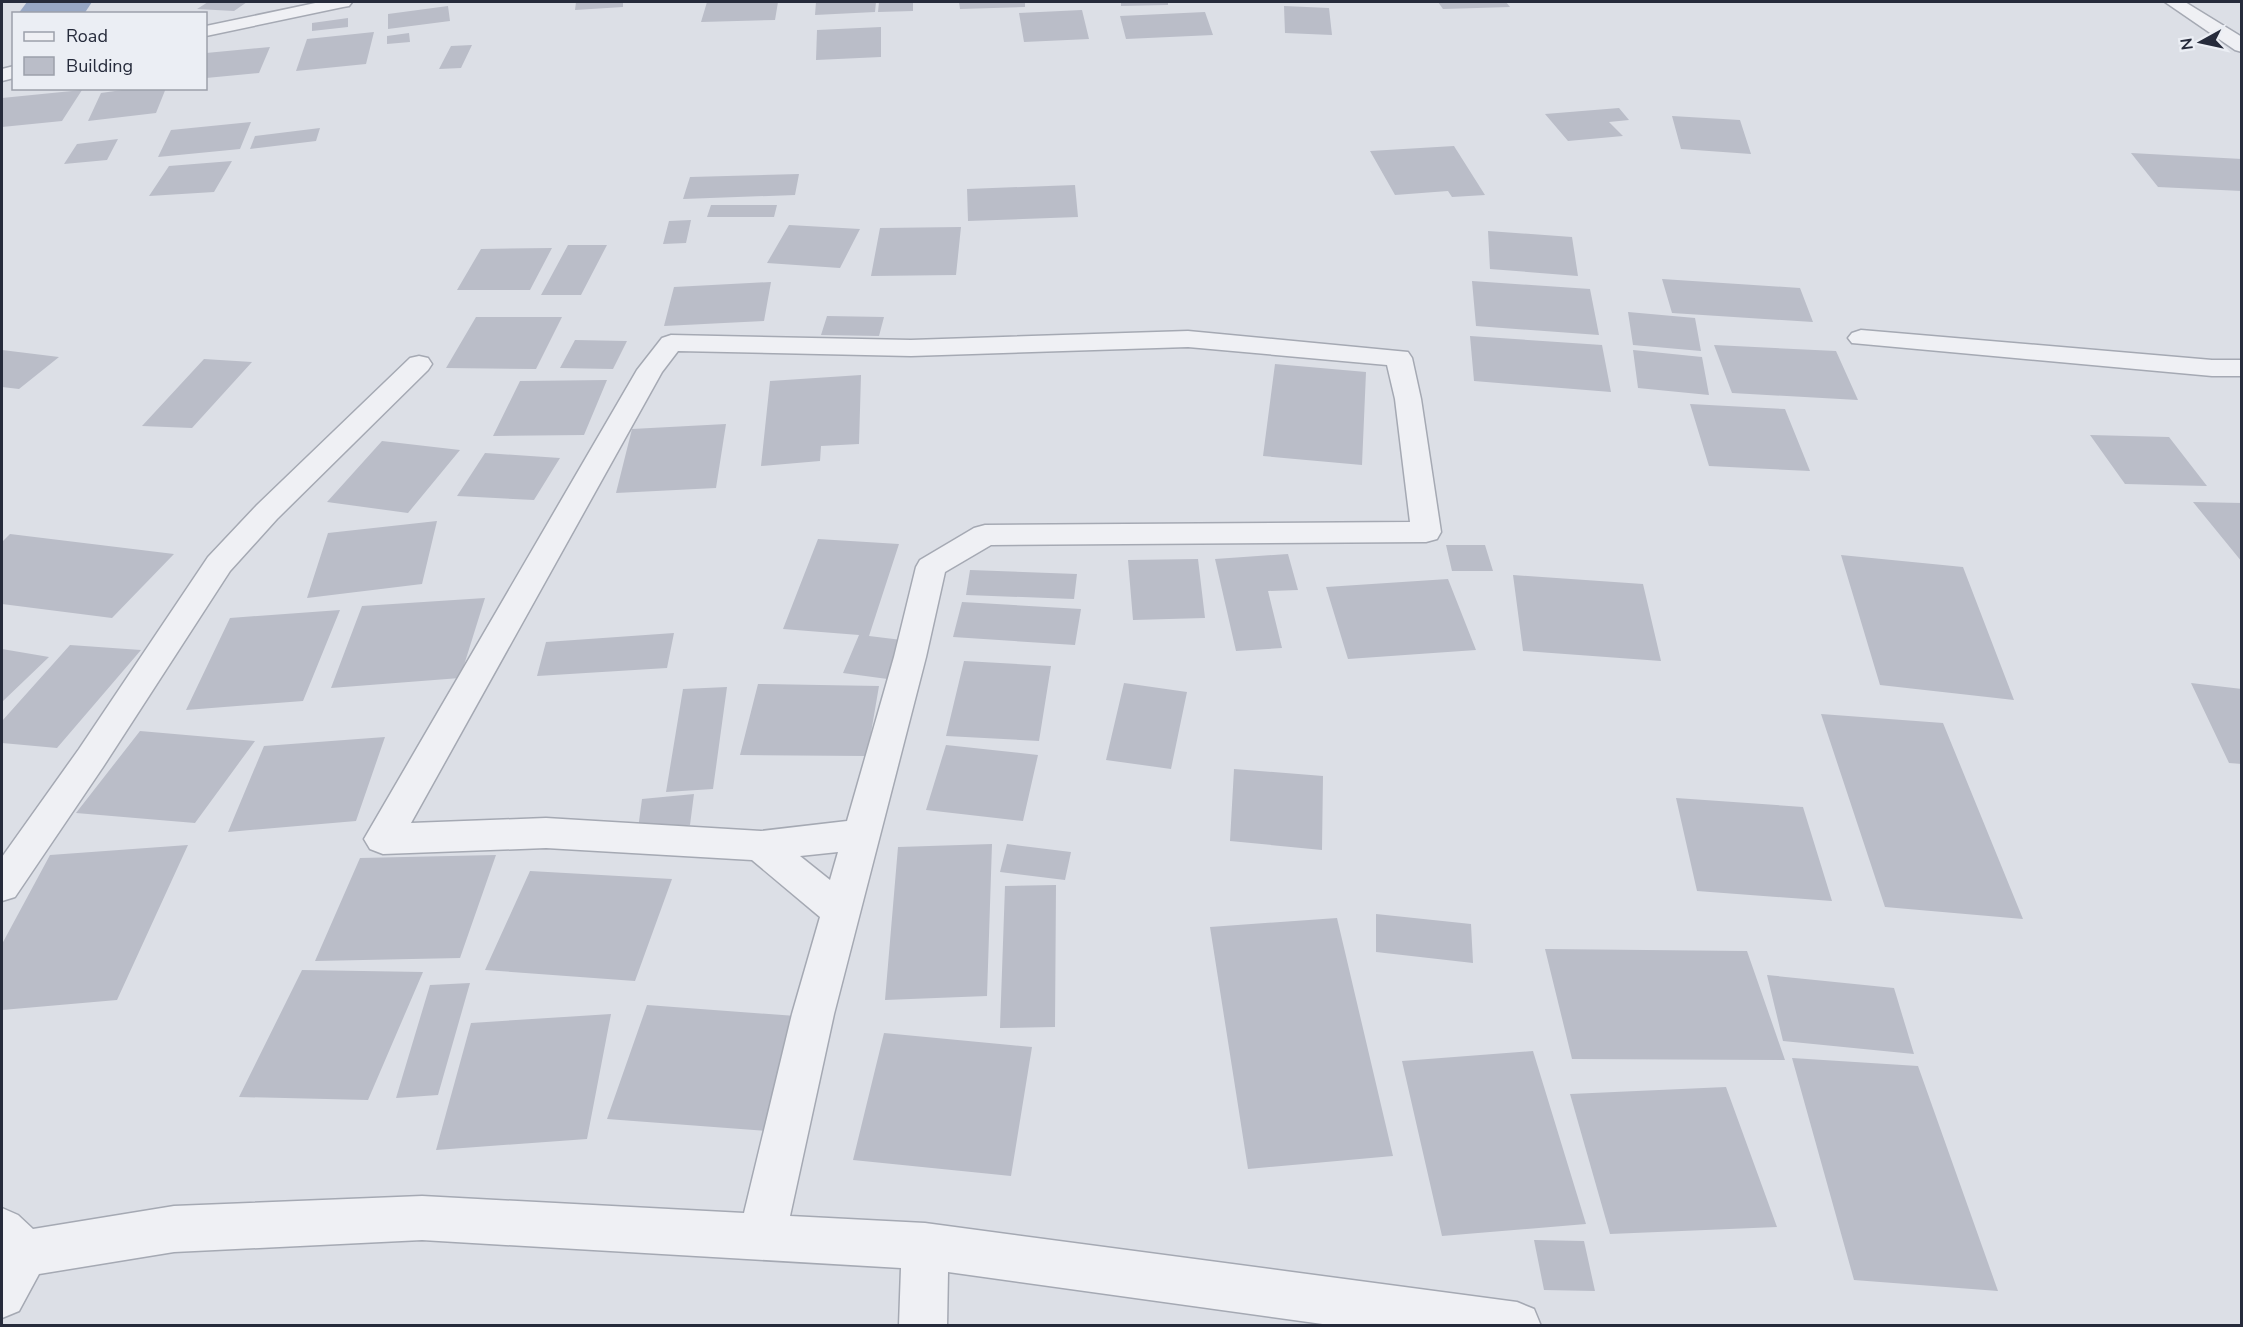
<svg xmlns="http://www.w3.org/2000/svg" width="2243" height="1327" font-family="'Nunito Sans',sans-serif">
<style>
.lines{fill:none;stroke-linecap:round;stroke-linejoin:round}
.river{fill:#98a8c5;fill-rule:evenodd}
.building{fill:#babdc8}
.minor-casing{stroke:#a5a9b3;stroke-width:3}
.minor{fill:#eff0f4;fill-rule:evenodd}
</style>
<rect width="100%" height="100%" fill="#dcdfe6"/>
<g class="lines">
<path class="river" d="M 27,2 L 92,2 L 84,14 L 18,14 Z"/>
</g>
<path class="building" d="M 208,2 L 247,2 L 234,11 L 197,9 Z
M 576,2 L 623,2 L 623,7 L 575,10 Z
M 707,2 L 778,2 L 775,20 L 701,22 Z
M 816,2 L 876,2 L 875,12 L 815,15 Z
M 879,2 L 913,2 L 913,11 L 878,12 Z
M 959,2 L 1025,2 L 1025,7 L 960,9 Z
M 1121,2 L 1168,2 L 1168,5 L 1121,6 Z
M 1438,2 L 1506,2 L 1510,7 L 1443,9 Z
M 448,6 L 450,21 L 388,29 L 388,14 Z
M 1284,6 L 1329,8 L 1332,35 L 1285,33 Z
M 1082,10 L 1089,39 L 1024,42 L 1019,13 Z
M 1205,12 L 1213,35 L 1126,39 L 1120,16 Z
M 348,18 L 348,27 L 312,31 L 312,23 Z
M 881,27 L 881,57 L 816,60 L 817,30 Z
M 374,32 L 366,64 L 296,71 L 307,39 Z
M 409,33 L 410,42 L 387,44 L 387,36 Z
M 472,45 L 461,68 L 439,69 L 451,46 Z
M 270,47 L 259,73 L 206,78 L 206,53 Z
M 136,88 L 166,88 L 156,113 L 88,121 L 101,93 Z
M 82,90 L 62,121 L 2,127 L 2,98 Z
M 1619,108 L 1629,120 L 1609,122 L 1623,136 L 1568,141 L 1545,114 Z
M 1672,116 L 1740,120 L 1751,154 L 1681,149 Z
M 251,122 L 240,149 L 158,157 L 171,130 Z
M 320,128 L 316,141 L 250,149 L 255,136 Z
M 118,139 L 107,160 L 64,164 L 77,144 Z
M 1454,146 L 1485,195 L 1452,197 L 1448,191 L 1395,195 L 1370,151 Z
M 2131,153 L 2242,159 L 2242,191 L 2158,187 Z
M 232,161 L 214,192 L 149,196 L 169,166 Z
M 799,174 L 795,195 L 683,199 L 690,177 Z
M 1075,185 L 1078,217 L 968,221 L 967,189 Z
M 711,205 L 777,205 L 774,217 L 707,217 Z
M 691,220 L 686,243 L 663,244 L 669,221 Z
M 789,225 L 860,229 L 840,268 L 767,263 Z
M 961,227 L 956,275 L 871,276 L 880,228 Z
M 1488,231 L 1572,237 L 1578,276 L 1490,269 Z
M 568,245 L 607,245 L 581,295 L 541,295 Z
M 552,248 L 530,290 L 457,290 L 481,249 Z
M 1662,279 L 1800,288 L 1813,322 L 1672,313 Z
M 1472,281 L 1590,289 L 1599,335 L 1476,326 Z
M 771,282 L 764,321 L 664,326 L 674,287 Z
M 1628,312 L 1695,318 L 1701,351 L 1633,345 Z
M 827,316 L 884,317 L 879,336 L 821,335 Z
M 476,317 L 562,317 L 536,369 L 446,368 Z
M 1470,336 L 1602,345 L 1611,392 L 1474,381 Z
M 575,340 L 627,341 L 613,369 L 560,368 Z
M 1714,345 L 1836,351 L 1858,400 L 1732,393 Z
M 2,350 L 59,357 L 19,389 L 2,387 Z
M 1633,350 L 1702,357 L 1709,395 L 1638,388 Z
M 204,359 L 252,362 L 192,428 L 142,426 Z
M 1275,364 L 1366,372 L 1362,465 L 1263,456 Z
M 861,375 L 859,444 L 821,446 L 820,461 L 761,466 L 770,381 Z
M 607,380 L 584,435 L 493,436 L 520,381 Z
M 1690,404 L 1785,409 L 1810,471 L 1709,466 Z
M 726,424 L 716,488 L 616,493 L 632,429 Z
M 2090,435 L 2169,437 L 2207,486 L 2125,484 Z
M 382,441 L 460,450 L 408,513 L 327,502 Z
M 485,453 L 560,458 L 534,500 L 457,496 Z
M 2193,502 L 2242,503 L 2242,562 Z
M 437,521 L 422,584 L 307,598 L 328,533 Z
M 10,534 L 174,554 L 112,618 L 2,604 L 2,542 Z
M 818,539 L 899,544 L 869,636 L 910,641 L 895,680 L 843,673 L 859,635 L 783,629 Z
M 1446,545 L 1485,545 L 1493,571 L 1452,571 Z
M 1288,554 L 1298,590 L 1268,591 L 1282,648 L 1236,651 L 1215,559 Z
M 1841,555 L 1963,567 L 2014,700 L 1880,685 Z
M 1198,559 L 1205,618 L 1133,620 L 1128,560 Z
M 970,570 L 1077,574 L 1074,599 L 966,595 Z
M 1513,575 L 1643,584 L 1661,661 L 1523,651 Z
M 1448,579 L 1476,650 L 1348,659 L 1326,587 Z
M 485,598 L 460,678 L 331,688 L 362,606 Z
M 962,602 L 1081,609 L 1075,645 L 953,637 Z
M 340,610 L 303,701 L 186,710 L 230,618 Z
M 674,633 L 667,668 L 537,676 L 546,642 Z
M 70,645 L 141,650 L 57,748 L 2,743 L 2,721 Z
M 2,649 L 49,657 L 2,702 Z
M 964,661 L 1051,666 L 1039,741 L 946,736 Z
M 1124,683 L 1187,692 L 1171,769 L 1106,760 Z
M 2191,683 L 2242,689 L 2242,764 L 2229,763 Z
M 758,684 L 879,686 L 867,756 L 740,755 Z
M 727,687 L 713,789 L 666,792 L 683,689 Z
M 1821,714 L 1943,723 L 2023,919 L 1885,907 Z
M 140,731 L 255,741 L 195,823 L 76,813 Z
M 385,737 L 356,821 L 228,832 L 264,746 Z
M 946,745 L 1038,755 L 1023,821 L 926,810 Z
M 1234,769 L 1323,776 L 1322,850 L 1230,841 Z
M 694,794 L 690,825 L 638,829 L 642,799 Z
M 1676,798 L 1803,807 L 1832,901 L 1697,891 Z
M 992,844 L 987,996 L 885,1000 L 898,847 Z
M 1007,844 L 1071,852 L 1065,880 L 1000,872 Z
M 188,845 L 117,1000 L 2,1010 L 2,944 L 50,855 Z
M 496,855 L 460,958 L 315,961 L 360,858 Z
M 530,871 L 672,879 L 635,981 L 485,970 Z
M 1056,885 L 1055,1027 L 1000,1028 L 1005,886 Z
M 1376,914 L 1471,924 L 1473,963 L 1376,952 Z
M 1337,918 L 1393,1156 L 1248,1169 L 1210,927 Z
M 1545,949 L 1747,951 L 1785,1060 L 1572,1059 Z
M 302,970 L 423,972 L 368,1100 L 239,1097 Z
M 1767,975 L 1894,988 L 1914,1054 L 1783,1041 Z
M 470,983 L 438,1095 L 396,1098 L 430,985 Z
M 647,1005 L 796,1016 L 766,1131 L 607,1119 Z
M 611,1014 L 587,1139 L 436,1150 L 471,1023 Z
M 884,1033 L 1032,1047 L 1011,1176 L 853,1160 Z
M 1533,1051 L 1586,1224 L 1442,1236 L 1402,1061 Z
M 1792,1058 L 1918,1066 L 1998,1291 L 1854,1280 Z
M 1726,1087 L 1777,1227 L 1610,1234 L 1570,1094 Z
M 1534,1240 L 1584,1241 L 1595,1291 L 1544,1290 Z"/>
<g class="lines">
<defs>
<path id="minor" d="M 320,2 L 352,2 L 349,6 L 343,7 L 206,36 L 206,26 Z
M 2165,2 L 2185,2 L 2242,37 L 2242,52 L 2235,50 Z
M 14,66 L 14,78 L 2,81 L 2,69 Z
M 1861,330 L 2212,360 L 2242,360 L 2242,376 L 2212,376 L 1852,343 L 1848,338 L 1852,333 Z
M 1188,331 L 1408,352 L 1412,358 L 1421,399 L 1441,532 L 1437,539 L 1426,542 L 991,545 L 945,572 L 926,657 L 834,1014 L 790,1216 L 925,1223 L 1517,1302 L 1534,1309 L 1541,1326 L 1337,1326 L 948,1272 L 947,1326 L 899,1326 L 901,1268 L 422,1240 L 174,1252 L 39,1274 L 19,1311 L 2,1318 L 2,1208 L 18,1215 L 33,1229 L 174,1206 L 422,1196 L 744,1213 L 792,1014 L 820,917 L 752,860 L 546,848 L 383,854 L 370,849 L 364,839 L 637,370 L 662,338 L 671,335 L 911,340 ZM 1188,347 L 1387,365 L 1395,399 L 1410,522 L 985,525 L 974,528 L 920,560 L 916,567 L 894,657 L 847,821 L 761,831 L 546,818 L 411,823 L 662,372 L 678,351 L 911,356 ZM 838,852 L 830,880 L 800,856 Z
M 419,356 L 428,358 L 432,364 L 428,370 L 277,519 L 230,571 L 103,767 L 15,897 L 2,901 L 2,857 L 79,749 L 208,557 L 257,505 L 410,358 Z"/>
</defs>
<use href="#minor" class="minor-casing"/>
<use href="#minor" class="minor"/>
</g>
<rect width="2243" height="1327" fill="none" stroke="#262b3b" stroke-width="6"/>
<rect x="12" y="12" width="195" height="78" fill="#ebeef4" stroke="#9ca0aa" stroke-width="1.5"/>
<rect x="24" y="32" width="30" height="9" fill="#eff0f4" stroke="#9ca0aa" stroke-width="1.5"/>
<text x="66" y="42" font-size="18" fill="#262b3b">Road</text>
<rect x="24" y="57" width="30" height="18" fill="#babdc8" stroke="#9ca0aa" stroke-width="1.5"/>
<text x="66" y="72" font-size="18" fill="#262b3b">Building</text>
<g transform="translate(2201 42) rotate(262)" stroke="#ebeef4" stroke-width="4.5" paint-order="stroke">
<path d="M0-4.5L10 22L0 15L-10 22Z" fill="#262b3b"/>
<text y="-9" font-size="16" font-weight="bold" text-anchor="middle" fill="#262b3b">N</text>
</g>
</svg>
